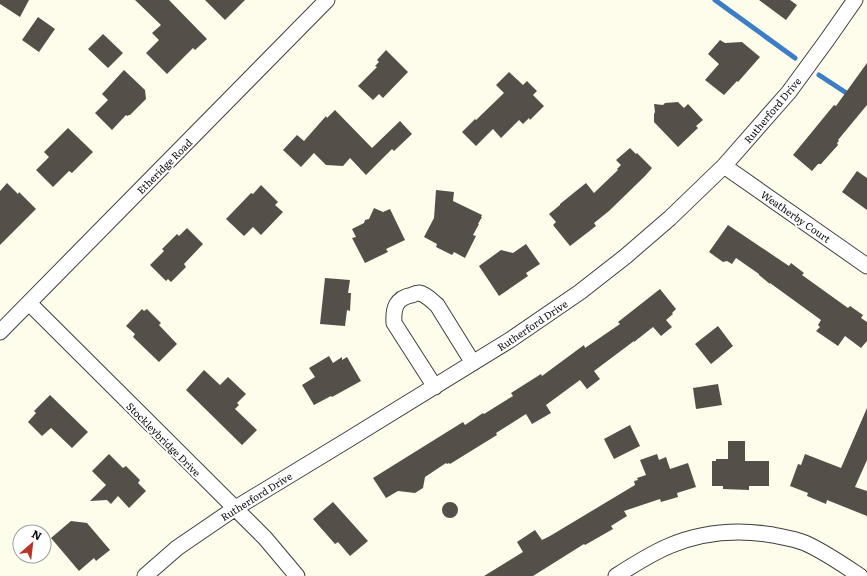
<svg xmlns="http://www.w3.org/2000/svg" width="867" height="576" font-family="Literata,serif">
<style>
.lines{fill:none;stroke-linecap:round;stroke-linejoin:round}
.stream{stroke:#3c7dc8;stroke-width:5}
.building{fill:#544f49}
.street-casing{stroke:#3f3f3f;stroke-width:17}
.street{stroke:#fff;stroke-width:15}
.labels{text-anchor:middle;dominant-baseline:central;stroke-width:4;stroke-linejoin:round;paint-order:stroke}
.street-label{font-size:10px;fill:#0c0c0c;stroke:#fff}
</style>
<rect width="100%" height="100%" fill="#fefdeb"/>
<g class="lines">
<path class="stream" d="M 715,0 L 795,58
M 819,75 L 851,96"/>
</g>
<path class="building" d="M 0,0 L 29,0 L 20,17 L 0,4 Z
M 135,0 L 169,0 L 207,39 L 195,50 L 193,48 L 167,74 L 146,53 L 159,40 L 152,33 L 161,25 Z
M 205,0 L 245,0 L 225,20 Z
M 759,0 L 790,0 L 797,5 L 786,20 Z
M 38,17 L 55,29 L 39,52 L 22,40 Z
M 103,34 L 123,53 L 108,68 L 88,49 Z
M 720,40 L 725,43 L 742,42 L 760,57 L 738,82 L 737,81 L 724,95 L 705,80 L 719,64 L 708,54 Z
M 386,50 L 408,72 L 383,98 L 379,94 L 373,100 L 358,86 L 377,67 L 375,66 L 379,62 L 377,60 Z
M 867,63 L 867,105 L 838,140 L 839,141 L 837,143 L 838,145 L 821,164 L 818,164 L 812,171 L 793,155 L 834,105 L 836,106 Z
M 124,70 L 145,90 L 146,99 L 130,115 L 129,115 L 127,116 L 126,115 L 112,130 L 95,113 L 108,100 L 102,94 Z
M 509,72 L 523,85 L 527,81 L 537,91 L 533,95 L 544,106 L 530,120 L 529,118 L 523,124 L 519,120 L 501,138 L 493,129 L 476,146 L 462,132 L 475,119 L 476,120 L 504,93 L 496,85 Z
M 678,102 L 684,108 L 688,104 L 703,120 L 696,126 L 698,128 L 678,147 L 654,122 L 654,114 L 655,112 L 654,104 L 663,105 L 665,103 Z
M 335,110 L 372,148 L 400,121 L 412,134 L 394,151 L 392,149 L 366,175 L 350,158 L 343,166 L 326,165 L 314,153 L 301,167 L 283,150 L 297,135 L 304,141 L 326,116 L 327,118 Z
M 68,128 L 93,152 L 72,173 L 69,171 L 53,187 L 36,170 L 49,157 L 44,152 Z
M 630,148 L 636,154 L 637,153 L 652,168 L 645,176 L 609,211 L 594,223 L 596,226 L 570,246 L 553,225 L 556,222 L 549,214 L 560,205 L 560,204 L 586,183 L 594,193 L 618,170 L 617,169 L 621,165 L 616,160 Z
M 857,171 L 867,178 L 867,210 L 842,192 Z
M 7,183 L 18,194 L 19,192 L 36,209 L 0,245 L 0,191 Z
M 261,185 L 278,202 L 275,205 L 283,212 L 261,235 L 253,227 L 244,236 L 226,219 L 251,193 L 253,194 Z
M 436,190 L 454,192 L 453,201 L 482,215 L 481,217 L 482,217 L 478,224 L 479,224 L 473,235 L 476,236 L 465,258 L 454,252 L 452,255 L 436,247 L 437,244 L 424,237 L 434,218 Z
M 374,208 L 383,212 L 390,209 L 405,240 L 386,249 L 388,252 L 365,263 L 352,238 L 356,237 L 352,229 L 364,223 L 365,220 L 369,219 Z
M 728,225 L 789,266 L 791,263 L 804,273 L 802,275 L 848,308 L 850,306 L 863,315 L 861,318 L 867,322 L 867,341 L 861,348 L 845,336 L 838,346 L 816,331 L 820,327 L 818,325 L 821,320 L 770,283 L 770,284 L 759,275 L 759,274 L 736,258 L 732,264 L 727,261 L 723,262 L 709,252 Z
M 187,228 L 203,244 L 184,264 L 186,267 L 171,282 L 168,279 L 166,281 L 150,265 L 164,251 L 162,249 L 177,234 L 179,236 Z
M 526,244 L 540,264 L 526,273 L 528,276 L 499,296 L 479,266 L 501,250 L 513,253 Z
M 325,278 L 350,280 L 348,293 L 351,293 L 350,311 L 347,310 L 345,326 L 320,324 Z
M 660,289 L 676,309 L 672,313 L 673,314 L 666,320 L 672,327 L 661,336 L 653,327 L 634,342 L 634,341 L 594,371 L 600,379 L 587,389 L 580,380 L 546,405 L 551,413 L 532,424 L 526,414 L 496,433 L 497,435 L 471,451 L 450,464 L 449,463 L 447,464 L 446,463 L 425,477 L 423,488 L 415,493 L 398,491 L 386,498 L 373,478 L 463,422 L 465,425 L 483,413 L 484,414 L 513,396 L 511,393 L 541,374 L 542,376 L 584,345 L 585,348 L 620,324 L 618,322 Z
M 142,309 L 144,311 L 147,309 L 161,323 L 159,325 L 177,344 L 159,362 L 133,337 L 135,334 L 126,326 Z
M 718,326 L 733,346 L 711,364 L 695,344 Z
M 329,356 L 333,363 L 342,357 L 342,360 L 347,357 L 361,381 L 332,397 L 331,396 L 314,405 L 302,385 L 315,377 L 309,368 Z
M 204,370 L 220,385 L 228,377 L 246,394 L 237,403 L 239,405 L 235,409 L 257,430 L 242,445 L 186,390 Z
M 718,384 L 722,405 L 696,409 L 693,388 Z
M 50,395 L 88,432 L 72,448 L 51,428 L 42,436 L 28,422 L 36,413 L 34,411 Z
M 867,408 L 867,460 L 855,487 L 867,491 L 867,516 L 827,500 L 826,504 L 807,496 L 808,493 L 790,486 L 798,464 L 801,465 L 805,454 L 841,468 Z
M 630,425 L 640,446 L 614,459 L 604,439 Z
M 728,441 L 745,441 L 745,461 L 769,461 L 769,486 L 749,486 L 749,490 L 723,489 L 723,486 L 712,486 L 712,461 L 716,461 L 716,459 L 728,459 Z
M 109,454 L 123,468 L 126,466 L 140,480 L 138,483 L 146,491 L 129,508 L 118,496 L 111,504 L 107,500 L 90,501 L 106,485 L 92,471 Z
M 657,454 L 659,460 L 666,457 L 670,469 L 688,463 L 696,487 L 677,493 L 678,497 L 661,502 L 660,499 L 624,511 L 627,516 L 611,526 L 613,529 L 585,545 L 584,544 L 533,576 L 484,576 L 523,552 L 517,542 L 535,530 L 542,540 L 550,536 L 635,485 L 634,481 L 638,480 L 637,478 L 646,475 L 640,460 Z
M 333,502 L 368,541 L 350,556 L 338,542 L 335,544 L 313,519 Z
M442 510a8 8 0 1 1 16 0a8 8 0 1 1-16 0Z
M 71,521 L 87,523 L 110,550 L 96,561 L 94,558 L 79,571 L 51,538 Z"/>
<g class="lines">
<defs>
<path id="street" d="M 724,166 L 867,266
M 29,303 L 265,538 L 297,576
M 0,332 L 327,0
M 435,387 L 394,323 C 393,308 396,298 412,295 C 414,294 416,293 419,293 C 426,294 432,301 437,305 L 473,363
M 145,576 L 177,548 L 234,509 L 346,441 L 510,340 L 580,292 L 626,256 L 670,218 L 724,166 L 789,92 L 827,40 L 855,0
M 616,576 C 633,565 650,554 669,546 C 702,532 737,529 773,535 C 783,537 796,539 805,543 C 825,552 842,564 860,576"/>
</defs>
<use href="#street" class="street-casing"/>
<use href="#street" class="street"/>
</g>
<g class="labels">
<g class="street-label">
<text transform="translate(772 110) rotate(-50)">Rutherford Drive</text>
<text transform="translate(164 166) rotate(-45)">Etheridge Road</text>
<text transform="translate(796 216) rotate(35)">Weatherby Court</text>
<text transform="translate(532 325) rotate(-34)">Rutherford Drive</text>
<text transform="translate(164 439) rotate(45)">Stockleybridge Drive</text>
<text transform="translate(256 496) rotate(-32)">Rutherford Drive</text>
</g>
</g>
<g transform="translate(32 544) rotate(28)"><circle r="19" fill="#ffffff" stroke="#9e9e9e"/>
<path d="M0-3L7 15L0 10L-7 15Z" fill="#b73529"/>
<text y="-6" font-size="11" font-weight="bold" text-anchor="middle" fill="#0c0c0c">N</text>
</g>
</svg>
